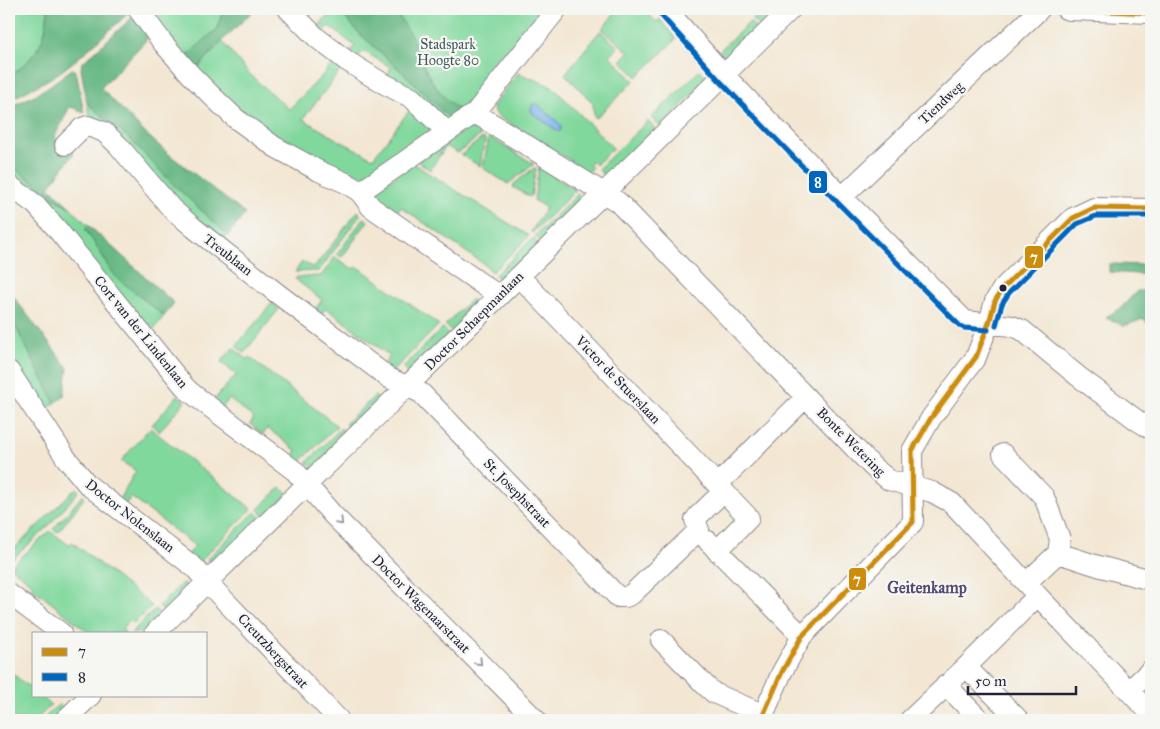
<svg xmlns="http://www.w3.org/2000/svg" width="1160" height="729" font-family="'IM FELL Great Primer',serif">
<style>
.green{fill:#81d89d;stroke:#527d6c;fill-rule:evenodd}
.forest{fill:#68b884;stroke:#456d60}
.water{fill:#7db4ec;stroke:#506b94}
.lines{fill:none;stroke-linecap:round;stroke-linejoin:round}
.minor-casing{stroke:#8a8487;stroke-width:22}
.minor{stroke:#fff;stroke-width:20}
.bus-1-casing{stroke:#f6f6f2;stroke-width:9}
.bus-2-casing{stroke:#f6f6f2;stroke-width:9}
.bus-1{stroke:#cc8c0c;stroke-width:5}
.bus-2{stroke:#0065bd;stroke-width:5}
.oneway{stroke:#9c9ca7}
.bus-dot{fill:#22223b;stroke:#f6f6f2;stroke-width:2}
.labels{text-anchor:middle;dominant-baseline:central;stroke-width:4.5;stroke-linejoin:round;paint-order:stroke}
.park-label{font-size:14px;fill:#3e5958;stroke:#f6f6f2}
.street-label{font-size:14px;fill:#22223b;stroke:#f6f6f2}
.quarter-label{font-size:16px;font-weight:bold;fill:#554b72;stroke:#f6f6f2}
.line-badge{stroke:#f6f6f2;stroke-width:2}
.badge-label{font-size:14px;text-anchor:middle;font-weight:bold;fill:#fff}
</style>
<rect width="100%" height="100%" fill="#f6f6f2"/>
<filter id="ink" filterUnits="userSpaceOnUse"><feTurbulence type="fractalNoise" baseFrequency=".02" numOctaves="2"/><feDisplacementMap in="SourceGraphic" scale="10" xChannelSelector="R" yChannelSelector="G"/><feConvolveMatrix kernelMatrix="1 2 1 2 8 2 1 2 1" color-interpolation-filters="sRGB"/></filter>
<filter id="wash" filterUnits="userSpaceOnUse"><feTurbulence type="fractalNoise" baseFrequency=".0096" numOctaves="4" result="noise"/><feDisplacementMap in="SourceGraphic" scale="20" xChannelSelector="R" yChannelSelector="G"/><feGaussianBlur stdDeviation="1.12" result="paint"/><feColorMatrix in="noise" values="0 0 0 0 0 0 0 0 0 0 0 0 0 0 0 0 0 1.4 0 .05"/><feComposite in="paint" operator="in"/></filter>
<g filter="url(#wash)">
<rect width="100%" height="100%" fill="#f3e7d3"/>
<path class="green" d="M 9,9 L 48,9 C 46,34 43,46 25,64 C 20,68 15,73 9,76 Z
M 146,9 L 252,9 L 184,58 Z
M 321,9 L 338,9 L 358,32 L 412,81 L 449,118 L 445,121 L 387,76 L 391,67 L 363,51 L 357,60 L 349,54 L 355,46 L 329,26 L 322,33 L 318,27 L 327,16 Z
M 341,9 L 541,9 L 483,84 C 480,95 469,104 460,111 L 458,110 L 451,115 Z
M 618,9 L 651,9 L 647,12 L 656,22 L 660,19 L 676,39 L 637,77 L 621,61 L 629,52 L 602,29 Z
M 763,9 L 780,9 L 761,28 L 752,20 Z
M 750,22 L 758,31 L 726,59 L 719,51 Z
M 600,31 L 618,47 L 610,56 L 634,81 L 596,118 L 594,116 L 593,103 L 565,74 Z
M 222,41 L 245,69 L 260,84 L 289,109 L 317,81 L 335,61 L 343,67 L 303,119 L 338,140 L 373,158 L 412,107 L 434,129 L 360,178 L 357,179 L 332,169 L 258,126 L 195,71 Z
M 700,70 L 708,78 L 660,127 L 651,118 Z
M 518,73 L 548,85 L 555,89 L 613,148 L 596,165 L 592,161 L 589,164 L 592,168 L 585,175 L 583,174 L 581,167 L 500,118 C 495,114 492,112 494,105 ZM 533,104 L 561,130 L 531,109 Z
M 87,103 L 131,140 L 174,185 L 228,235 L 222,242 L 187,214 L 99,120 L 89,115 Z
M 648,121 L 656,130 L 607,179 L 598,169 Z
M 468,128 L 477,130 L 483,133 L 458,153 L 446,146 L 430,170 L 417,161 Z
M 489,137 L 534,164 L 508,184 L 483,168 Z
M 484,138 L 485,139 L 480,166 L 461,155 L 481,139 Z
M 413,163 L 428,173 L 529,236 L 492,272 L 485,265 L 401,207 L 394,216 L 374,196 L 374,191 Z
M 9,164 L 32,181 L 49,195 L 71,208 L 88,225 L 86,227 L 86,230 L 104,258 L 109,268 L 116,276 L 164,316 L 150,334 L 9,176 Z
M 539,167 L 576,190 L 532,233 L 531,232 L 546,208 L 534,200 Z
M 534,168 L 536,168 L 531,196 L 530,197 L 513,187 L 514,184 Z
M 578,194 L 584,200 L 542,243 L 535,236 Z
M 358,211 L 360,215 L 319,271 L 295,272 L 302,262 L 314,268 Z
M 364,218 L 368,221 L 342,257 L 337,254 Z
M 533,238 L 539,245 L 502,281 L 495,275 Z
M 335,257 L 353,269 L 358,267 L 439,325 L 391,373 L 383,366 L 390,356 L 326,308 L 319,317 L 313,312 L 322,300 L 295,279 L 297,277 L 321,276 Z
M 472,299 L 478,306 L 452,331 L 445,325 Z
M 272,303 L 279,309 L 244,353 L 236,346 Z
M 9,320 L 18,331 L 55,403 L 44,411 L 9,358 Z
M 443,328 L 449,334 L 409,374 L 403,367 Z
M 233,348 L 247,359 L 249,357 L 337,426 L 296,466 L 290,461 L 297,451 L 267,428 L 263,435 L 250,424 L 254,418 L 229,399 L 222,408 L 213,401 L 236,375 L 221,362 Z
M 178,395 L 185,401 L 159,432 L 152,425 Z
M 375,396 L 381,402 L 352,431 L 345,424 Z
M 150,428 L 252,509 L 198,563 L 188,555 L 195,546 L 131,497 L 124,506 L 118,501 L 136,471 L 121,461 Z
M 341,428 L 347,435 L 313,468 L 307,462 Z
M 281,487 L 288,494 L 264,516 L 258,509 Z
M 76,488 L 79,491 L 46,529 L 9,562 L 9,554 Z
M 83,495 L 85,497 L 58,532 L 53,529 Z
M 255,512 L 262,519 L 213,566 L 207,559 Z
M 50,531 L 69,545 L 72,542 L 152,606 L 133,625 L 129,621 L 122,628 L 125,633 L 89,633 L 31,587 L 33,585 L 12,568 L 9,571 L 9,568 Z
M 183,582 L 190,589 L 165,613 L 159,606 Z
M 155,609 L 162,616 L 145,633 L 131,633 Z
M 9,671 L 34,691 L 34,695 L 39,695 L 51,705 L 36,720 L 9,720 Z
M 59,704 L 65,710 L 55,720 L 42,720 Z"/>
<path class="forest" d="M 48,9 L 129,9 L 131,11 C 108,31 87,52 63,70 C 46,82 27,91 9,100 L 9,76 C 15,73 20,68 25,64 C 43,46 46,34 48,9 Z
M 223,9 L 255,9 L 222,41 L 195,71 L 184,58 L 218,28 Z
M 338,9 L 393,9 C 403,21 411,35 418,49 C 421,55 422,62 425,68 C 433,85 445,100 460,111 L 449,118 L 412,81 L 358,32 Z
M 134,16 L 149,37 L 101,88 L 146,134 L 171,156 L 192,172 L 245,214 L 228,235 L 174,185 L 131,140 L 87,103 L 81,69 L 82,63 Z
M 72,69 L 76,71 L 84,113 L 72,107 L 69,108 L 55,136 L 56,140 L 74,153 L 49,187 L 71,208 L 49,195 L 32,181 L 9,164 L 9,157 L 11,151 L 9,145 L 9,107 L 33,96 L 48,87 Z
M 88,225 L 174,303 L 164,316 L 116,277 L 109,268 L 104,258 L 86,230 L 86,227 Z
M 1109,264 L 1151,265 L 1151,275 L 1109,272 Z
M 9,291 L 68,368 L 64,396 L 55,403 L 18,331 L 9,320 Z
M 1137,291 L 1151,291 L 1151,326 L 1143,319 L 1124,326 L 1106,317 L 1122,307 Z"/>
<path class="water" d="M 536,103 L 561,125 L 561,130 L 559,132 L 532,113 L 531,109 L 533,104 Z"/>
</g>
<g filter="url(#ink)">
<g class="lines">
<defs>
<path id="minor" d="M 138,9 L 163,43 L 191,75 L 213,97 L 235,118 L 275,147 L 319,171 L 346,183 L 360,192 L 371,207 L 499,296
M 288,9 L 317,38 L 347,61 L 379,81 L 412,98 L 439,124 L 446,133
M 666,9 L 724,75 L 842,197 L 965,321 L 1012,326 L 1022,330 L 1079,377 L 1138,421 L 1151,429
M 1066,9 L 1070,10 L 1151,13
M 475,113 L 618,202 L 873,467 L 889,480 L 932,492 L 952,503 L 1038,596 L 1151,714
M 65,145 L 82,128 L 88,126 L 104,132 L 118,145 L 171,208 L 194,228 L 278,294 L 389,378 L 421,393 L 618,597 L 626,597 L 632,594 L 699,530 L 695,520 L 698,516 L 724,491
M 9,185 L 36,205 L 57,229 L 184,386 L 190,392 L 295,471 L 332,514 L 536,720
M 360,192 L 475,113 L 557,9
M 842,197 L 1040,9
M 519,276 L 749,518 L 717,551
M 9,371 L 66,458 L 88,485 L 195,568 L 207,582 L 339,720
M 1003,454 L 1044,497 L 1060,539 L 1058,553 L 1026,583
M 718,484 L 806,397
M 708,541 L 802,636
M 1058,553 L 1098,566 L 1151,580
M 9,594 L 61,633
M 155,633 C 368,426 579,216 791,9
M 661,640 L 707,687 L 714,693 L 764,715
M 966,667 L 1019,720
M 946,685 L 980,720
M 1129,691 L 1151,670
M 65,720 L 91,695
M 761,720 L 782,672 L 802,636 L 913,522 L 912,451 L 931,418 L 976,357 L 989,323 L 995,301 L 1003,288 L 1073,218 L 1094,208 L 1151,209
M 910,720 L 966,667 L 1024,609 L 1038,596"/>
</defs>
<use href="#minor" class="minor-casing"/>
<use href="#minor" class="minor"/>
<defs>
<path id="bus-1" d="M 1066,9 L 1151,13
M 761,720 L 782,672 L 802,636 L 913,522 L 912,451 L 931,418 L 976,357 L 989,323 L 995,301 L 1003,288 L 1073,218 L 1094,208 L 1151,209"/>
<path id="bus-2" d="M 660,14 L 719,80 L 837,202 L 960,326 L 964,328 L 988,330
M 996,325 L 1002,304 L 1009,293 L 1077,224 L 1096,216 L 1151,216"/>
</defs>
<use href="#bus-1" class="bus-1-casing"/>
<use href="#bus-2" class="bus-2-casing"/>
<use href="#bus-1" class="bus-1"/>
<use href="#bus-2" class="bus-2"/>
</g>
<defs><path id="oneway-chevron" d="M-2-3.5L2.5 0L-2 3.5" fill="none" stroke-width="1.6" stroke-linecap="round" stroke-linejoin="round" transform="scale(1.25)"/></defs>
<g class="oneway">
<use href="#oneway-chevron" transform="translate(340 522) rotate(46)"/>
<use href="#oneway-chevron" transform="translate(479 662) rotate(46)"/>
</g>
</g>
<circle class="bus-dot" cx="1003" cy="288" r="4.5"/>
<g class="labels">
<g class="park-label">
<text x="448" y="44">Stadspark<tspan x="448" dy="16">Hoogte 80</tspan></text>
</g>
<g class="street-label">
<text transform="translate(941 103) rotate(-43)">Tiendweg</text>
<text transform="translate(228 255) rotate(38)">Treublaan</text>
<text transform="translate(474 321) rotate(-45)">Doctor Schaepmanlaan</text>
<text transform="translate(141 332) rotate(51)">Cort van der Lindenlaan</text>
<text transform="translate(618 380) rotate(46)">Victor de Stuerslaan</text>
<text transform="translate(851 442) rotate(45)">Bonte Wetering</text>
<text transform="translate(517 493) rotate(46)">St. Josephstraat</text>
<text transform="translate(130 516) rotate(38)">Doctor Nolenslaan</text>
<text transform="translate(421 604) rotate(45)">Doctor Wagenaarstraat</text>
<text transform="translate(273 651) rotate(47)">Creutzbergstraat</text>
</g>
<g class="quarter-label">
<text x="927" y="587">Geitenkamp</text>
</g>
</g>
<g class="line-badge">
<rect x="808" y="170" width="20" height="24" rx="5" fill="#0065bd"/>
<rect x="1024" y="245" width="20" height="24" rx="5" fill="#cc8c0c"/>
<rect x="848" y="567" width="19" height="24" rx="5" fill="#cc8c0c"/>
</g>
<g class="badge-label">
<text x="818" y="187">8</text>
<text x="1034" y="262">7</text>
<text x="857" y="584">7</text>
</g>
<rect width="1160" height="729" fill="none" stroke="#f6f6f2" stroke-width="30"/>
<rect x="32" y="632" width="175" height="65" fill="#f6f6f2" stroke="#a1a1a9"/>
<rect x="42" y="648" width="25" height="8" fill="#cc8c0c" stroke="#a1a1a9"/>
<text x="78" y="656" font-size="15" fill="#22223b">7</text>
<rect x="42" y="673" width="25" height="8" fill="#0065bd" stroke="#a1a1a9"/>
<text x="78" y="682" font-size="15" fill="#22223b">8</text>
<path d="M968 686v8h108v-8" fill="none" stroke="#22223b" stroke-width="2.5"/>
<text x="975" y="686" font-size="15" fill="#22223b" stroke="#f6f6f2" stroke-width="4" paint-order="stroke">50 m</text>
</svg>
